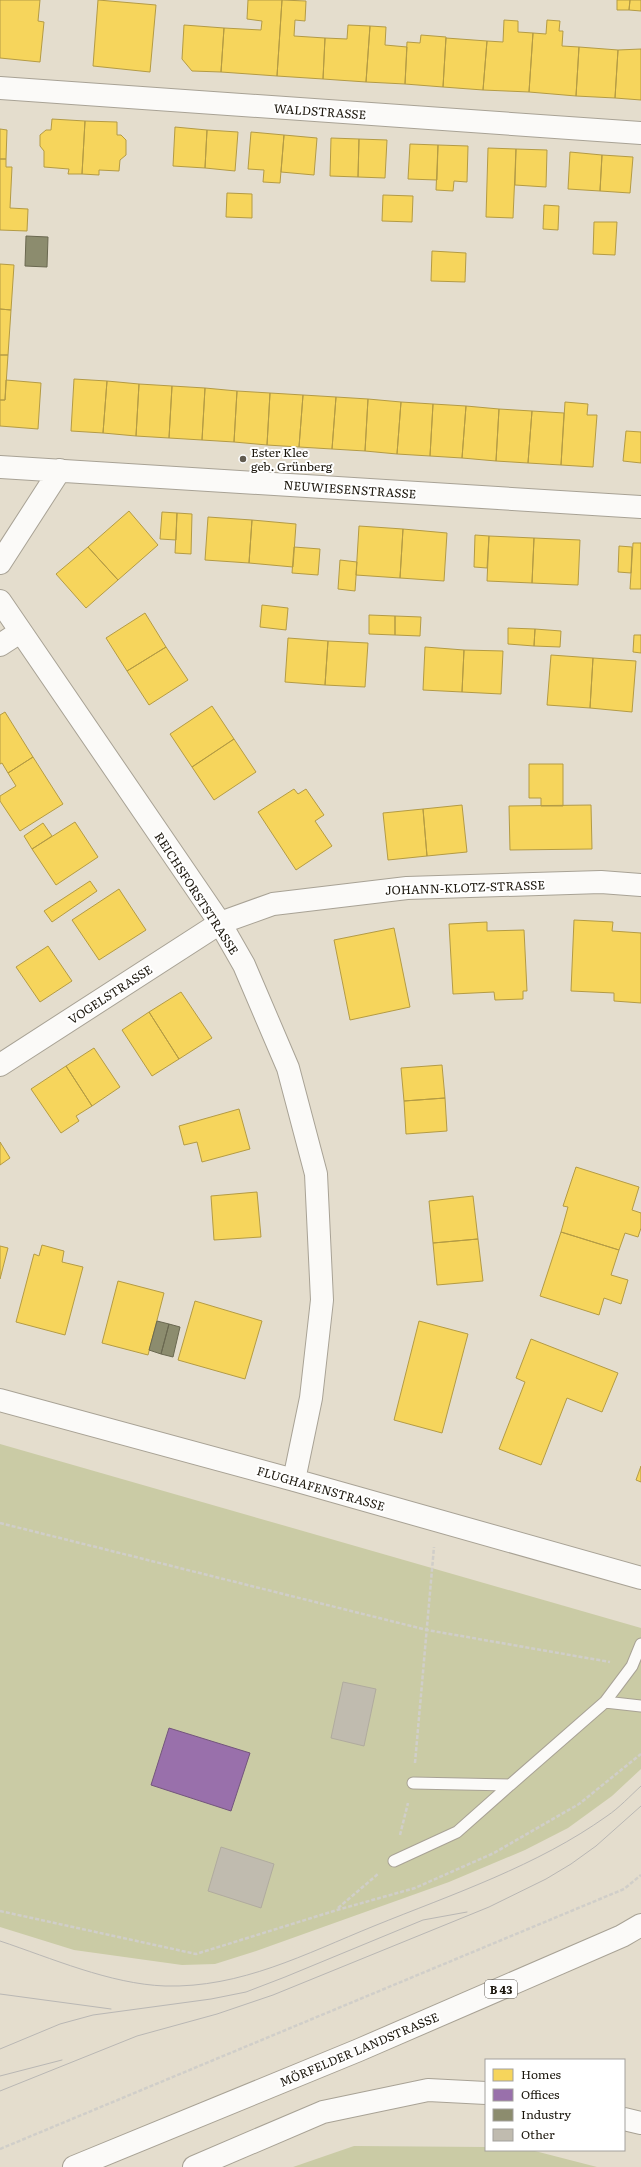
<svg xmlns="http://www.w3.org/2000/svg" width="641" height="2167" font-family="Literata,serif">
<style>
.green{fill:#cacba5}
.homes{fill:#f6d55c;stroke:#b49b44}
.offices{fill:#9970ab;stroke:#73557b}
.industry{fill:#8c8c6e;stroke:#6a6850}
.building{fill:#c0bbaf;stroke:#b0ab9e}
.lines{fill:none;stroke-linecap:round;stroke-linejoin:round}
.lane-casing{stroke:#a8a295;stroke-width:13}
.street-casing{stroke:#a8a295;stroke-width:24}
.highway-casing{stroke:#a8a295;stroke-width:24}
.path{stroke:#d0cec9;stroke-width:2.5;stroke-dasharray:4 2;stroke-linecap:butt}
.lane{stroke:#fbfaf8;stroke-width:11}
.street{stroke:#fbfaf8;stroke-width:22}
.highway{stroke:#fbfaf8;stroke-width:22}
.tram{stroke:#b9b7b4;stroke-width:1}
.poi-dot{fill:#615b4f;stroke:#fff;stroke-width:1.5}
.labels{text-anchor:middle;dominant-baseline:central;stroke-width:4;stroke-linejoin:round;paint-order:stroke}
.shield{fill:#fff;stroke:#5f5b54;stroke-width:1}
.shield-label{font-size:11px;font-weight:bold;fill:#1a150b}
.street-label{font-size:12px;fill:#1a150b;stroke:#fff}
.poi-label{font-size:12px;fill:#1a150b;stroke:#fff;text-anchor:start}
</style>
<rect width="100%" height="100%" fill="#e4ddcd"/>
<path class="green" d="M 0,1444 L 641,1628 L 641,1769 L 612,1796 L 568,1828 L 525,1850 L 449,1882 L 253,1952 L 215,1964 L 182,1965 L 74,1950 L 0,1927 Z
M 354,2146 L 486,2147 L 486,2150 L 531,2150 L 597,2167 L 293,2167 Z"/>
<path class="homes" d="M 0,0 L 40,0 L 38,21 L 44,22 L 40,62 L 0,58 Z
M 98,0 L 156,5 L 150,72 L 93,66 Z
M 248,0 L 282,0 L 277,76 L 221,72 L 224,28 L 261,30 L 262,21 L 247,19 Z
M 282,0 L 306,1 L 305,21 L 295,20 L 294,36 L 325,38 L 323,79 L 277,76 Z
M 617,0 L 630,0 L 629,10 L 617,10 Z
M 630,0 L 641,0 L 641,11 L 629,10 Z
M 504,20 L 518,21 L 518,32 L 533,33 L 529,92 L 483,90 L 487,41 L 503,42 Z
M 547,20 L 560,21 L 559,31 L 563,31 L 562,46 L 579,47 L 576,96 L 529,92 L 533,33 L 546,34 Z
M 184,25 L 224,28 L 221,72 L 192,71 L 182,59 Z
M 348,25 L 370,26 L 366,82 L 323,79 L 325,38 L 347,39 Z
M 370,26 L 386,27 L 385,45 L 407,47 L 405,84 L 366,82 Z
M 421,35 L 446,37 L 443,87 L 405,84 L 407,42 L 420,43 Z
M 446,38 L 487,41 L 483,90 L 443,87 Z
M 579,47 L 618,50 L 615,98 L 576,96 Z
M 641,49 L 641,100 L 615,98 L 618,50 Z
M 52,119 L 85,121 L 82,174 L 68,174 L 69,169 L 44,167 L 44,151 L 40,146 L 40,135 L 46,130 L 51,130 Z
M 85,121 L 117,122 L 117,135 L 121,135 L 126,140 L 126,155 L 120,160 L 119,171 L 99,170 L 99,175 L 82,174 Z
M 175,127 L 207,130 L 205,168 L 173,166 Z
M 0,129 L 7,130 L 6,159 L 0,159 Z
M 207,130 L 238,132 L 235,171 L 205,168 Z
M 251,132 L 284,135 L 280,183 L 263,182 L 264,170 L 248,169 Z
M 284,135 L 317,138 L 314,175 L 281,172 Z
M 331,138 L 359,139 L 358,177 L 330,176 Z
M 359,139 L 387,140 L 385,178 L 358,177 Z
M 410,144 L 438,145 L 437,180 L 408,179 Z
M 438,145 L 468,146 L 467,182 L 454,181 L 453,191 L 436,190 Z
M 488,148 L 516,149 L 513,218 L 486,217 Z
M 516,149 L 547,150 L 546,187 L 515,185 Z
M 570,152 L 602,155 L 600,191 L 568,189 Z
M 602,155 L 633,157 L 630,193 L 600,191 Z
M 0,159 L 6,159 L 6,167 L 12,167 L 10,208 L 28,209 L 27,231 L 0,230 Z
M 227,193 L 252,194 L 252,218 L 226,217 Z
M 383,195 L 413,196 L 412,222 L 382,221 Z
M 544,205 L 559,206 L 558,230 L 543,229 Z
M 594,222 L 617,222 L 615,255 L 593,254 Z
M 432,251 L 466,253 L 465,282 L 431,281 Z
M 0,264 L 14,265 L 11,310 L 0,309 Z
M 0,309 L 11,310 L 8,355 L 0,355 Z
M 0,355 L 8,355 L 5,400 L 0,400 Z
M 74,379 L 107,381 L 103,433 L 71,431 Z
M 6,380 L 41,383 L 38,429 L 0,426 L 0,400 L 5,400 Z
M 107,381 L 139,384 L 136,436 L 103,433 Z
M 139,384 L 172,386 L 169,438 L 136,436 Z
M 172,386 L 205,388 L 202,440 L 169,438 Z
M 205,388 L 237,391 L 234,442 L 202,440 Z
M 237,391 L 270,393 L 267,445 L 234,442 Z
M 270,393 L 303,395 L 299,447 L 267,445 Z
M 303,395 L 336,397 L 332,449 L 299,447 Z
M 336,397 L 368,399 L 365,451 L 332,449 Z
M 368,399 L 401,402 L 397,454 L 365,451 Z
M 401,402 L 433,404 L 430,456 L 397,454 Z
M 565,402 L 588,404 L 587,415 L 597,415 L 593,467 L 561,465 Z
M 433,404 L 466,406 L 462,458 L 430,456 Z
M 466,406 L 499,409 L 496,461 L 462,458 Z
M 499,409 L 532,411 L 528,463 L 496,461 Z
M 532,411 L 564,413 L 561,465 L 528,463 Z
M 626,431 L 641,432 L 641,463 L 623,461 Z
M 129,511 L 158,545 L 118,580 L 88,547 Z
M 162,512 L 177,513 L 176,540 L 160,539 Z
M 177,513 L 192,514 L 191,554 L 175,553 Z
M 208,517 L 252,520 L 249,563 L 205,560 Z
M 252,520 L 296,524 L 293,567 L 249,563 Z
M 359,526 L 403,529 L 400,578 L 356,575 Z
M 403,529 L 447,533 L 444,581 L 400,578 Z
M 475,535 L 489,536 L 487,568 L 474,567 Z
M 489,536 L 534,538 L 532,583 L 487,581 Z
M 534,538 L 580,540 L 578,585 L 532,583 Z
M 633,543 L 641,543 L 641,589 L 630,589 Z
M 619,546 L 632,547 L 631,573 L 618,572 Z
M 88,547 L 118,580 L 86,608 L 56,574 Z
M 294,547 L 320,549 L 318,575 L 292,573 Z
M 340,560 L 357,562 L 355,591 L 338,589 Z
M 262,605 L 288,608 L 286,630 L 260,627 Z
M 145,613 L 166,647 L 127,671 L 106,638 Z
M 369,615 L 395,616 L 395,635 L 369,634 Z
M 395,616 L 421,617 L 420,636 L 395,635 Z
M 508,628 L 535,629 L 534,646 L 508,644 Z
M 535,629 L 561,631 L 560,647 L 534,646 Z
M 634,635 L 641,635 L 641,653 L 633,652 Z
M 288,638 L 328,641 L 325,685 L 285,682 Z
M 328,641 L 368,643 L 365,687 L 325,685 Z
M 166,647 L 188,680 L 149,705 L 127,671 Z
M 425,647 L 464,650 L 462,692 L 423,690 Z
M 464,650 L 503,651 L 501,694 L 462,692 Z
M 551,655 L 593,658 L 590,708 L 547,705 Z
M 593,658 L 636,661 L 632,712 L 590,708 Z
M 212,706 L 234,739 L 192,767 L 170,734 Z
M 5,712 L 33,757 L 8,773 L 2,763 L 0,764 L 0,715 Z
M 234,739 L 256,772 L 214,800 L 192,767 Z
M 33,757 L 63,804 L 20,831 L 0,801 L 0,796 L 16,786 L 8,773 Z
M 529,764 L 563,764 L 563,806 L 541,806 L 541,798 L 529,798 Z
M 294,789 L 298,794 L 306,789 L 324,815 L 315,821 L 332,846 L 296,870 L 258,812 Z
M 462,805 L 467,852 L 427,856 L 423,809 Z
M 591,805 L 592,849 L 510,850 L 509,806 Z
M 423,809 L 427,856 L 388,860 L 383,813 Z
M 75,822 L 98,857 L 56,885 L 32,849 Z
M 43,823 L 52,836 L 32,849 L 24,836 Z
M 90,881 L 97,891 L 52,922 L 44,911 Z
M 119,889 L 146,930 L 99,960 L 72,920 Z
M 574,920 L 613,922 L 612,931 L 641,933 L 641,1003 L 614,1001 L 614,993 L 571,991 Z
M 487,922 L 487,931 L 524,930 L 527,991 L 523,991 L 523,999 L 495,1000 L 494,992 L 453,994 L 449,924 Z
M 394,928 L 410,1007 L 350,1020 L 334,940 Z
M 48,946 L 72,981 L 40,1002 L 16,967 Z
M 181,992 L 212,1038 L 179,1059 L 149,1012 Z
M 149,1012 L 179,1059 L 152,1076 L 122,1030 Z
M 94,1048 L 120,1087 L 92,1106 L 66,1066 Z
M 442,1065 L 445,1098 L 404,1101 L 401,1068 Z
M 66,1066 L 92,1106 L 76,1116 L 79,1121 L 61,1133 L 31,1089 Z
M 445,1098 L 447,1131 L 406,1134 L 404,1101 Z
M 239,1109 L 250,1149 L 202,1162 L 197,1142 L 184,1145 L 179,1126 Z
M 0,1142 L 10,1158 L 0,1165 Z
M 576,1167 L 639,1187 L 632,1210 L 641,1213 L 641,1228 L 638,1237 L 625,1233 L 619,1250 L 561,1232 L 568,1207 L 563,1206 Z
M 257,1192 L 261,1237 L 214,1240 L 211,1196 Z
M 473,1196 L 478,1239 L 433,1243 L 429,1201 Z
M 561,1232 L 619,1250 L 611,1275 L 628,1280 L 621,1304 L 604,1298 L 599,1315 L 540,1296 Z
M 478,1239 L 483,1281 L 437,1285 L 433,1243 Z
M 42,1245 L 64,1251 L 62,1262 L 83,1267 L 65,1335 L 16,1322 L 34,1254 L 39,1256 Z
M 0,1246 L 8,1248 L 0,1279 Z
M 118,1281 L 164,1293 L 148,1355 L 102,1343 Z
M 195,1301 L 262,1321 L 245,1379 L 178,1360 Z
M 419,1321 L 468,1334 L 442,1433 L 394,1420 Z
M 531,1339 L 618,1373 L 602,1412 L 567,1398 L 541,1465 L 499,1449 L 525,1382 L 516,1378 Z
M 641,1466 L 641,1482 L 636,1480 Z"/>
<path class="offices" d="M 169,1728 L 250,1753 L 231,1811 L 151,1785 Z"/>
<path class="industry" d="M 26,236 L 48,237 L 47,267 L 25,266 Z
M 157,1321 L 169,1324 L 161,1354 L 149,1350 Z
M 169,1324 L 180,1327 L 173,1357 L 161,1354 Z"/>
<path class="building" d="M 343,1682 L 376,1689 L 364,1746 L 331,1738 Z
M 221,1847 L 274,1864 L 261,1908 L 208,1891 Z"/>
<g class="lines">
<defs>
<path id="lane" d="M 605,1702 L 641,1706
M 413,1783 L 510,1785 L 605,1702 L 632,1666 L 641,1644
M 394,1861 L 457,1832 L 510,1785"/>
<path id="street" d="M 0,88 L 641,133
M 0,467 L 641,507
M 0,563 L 60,470
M 0,601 L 220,923 L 244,965 L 288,1068 L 316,1174 L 322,1300 L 311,1398 L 294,1480
M 0,645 L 20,632
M 0,1065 L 220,923 L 273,904 L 407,888 L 601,882 L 641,885
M 0,1400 L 294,1480 L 641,1578"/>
<path id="highway" d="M 624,2119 L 641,2123
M 74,2167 L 359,2050 L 622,1936 L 641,1925
M 194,2167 L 323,2112 L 428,2090 L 486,2093"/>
</defs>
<use href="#lane" class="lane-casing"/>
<use href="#street" class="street-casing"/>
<use href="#highway" class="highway-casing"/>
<path class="path" d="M 0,1523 L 427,1630 L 610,1662
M 415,1763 L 434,1547
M 400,1835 L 408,1803
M 338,1908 L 378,1874
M 0,1911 L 196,1954 L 337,1910 L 415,1888 L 494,1853 L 579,1804 L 641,1754
M 0,2149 L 624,1889 L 641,1875"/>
<use href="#lane" class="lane"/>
<use href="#street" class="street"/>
<use href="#highway" class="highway"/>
<path class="tram" d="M 0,1941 C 51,1958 110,1984 165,1986 C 241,1988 305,1954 374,1926 C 453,1894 537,1866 607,1816 C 619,1808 630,1796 641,1786
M 0,1994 L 111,2009
M 0,2049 L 60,2024 L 93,2015 L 211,1999 L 246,1992 L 285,1977 L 423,1920 L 467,1912
M 0,2076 L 62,2060
M 0,2091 L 137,2036 L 217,2014 L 273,1995 L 489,1907 L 546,1879 L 571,1864 L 596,1846 L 641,1806"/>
</g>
<circle class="poi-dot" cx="243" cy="459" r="4"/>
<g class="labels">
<rect class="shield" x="485" y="1980" width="32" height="18" rx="3"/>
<g class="shield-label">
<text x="501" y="1989">B 43</text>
</g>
<g class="street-label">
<text transform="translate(320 111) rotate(4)">WALDSTRASSE</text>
<text transform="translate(350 489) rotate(4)">NEUWIESENSTRASSE</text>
<text transform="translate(465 887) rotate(-2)">JOHANN-KLOTZ-STRASSE</text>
<text transform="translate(197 893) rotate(57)">REICHSFORSTSTRASSE</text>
<text transform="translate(110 994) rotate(-33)">VOGELSTRASSE</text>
<text transform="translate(321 1488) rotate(16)">FLUGHAFENSTRASSE</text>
<text transform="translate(359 2049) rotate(-23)">MÖRFELDER LANDSTRASSE</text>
</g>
<g class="poi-label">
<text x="251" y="452">Ester Klee<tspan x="251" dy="14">geb. Grünberg</tspan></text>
</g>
</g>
<rect x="485" y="2059" width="140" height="92" fill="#ffffff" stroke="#a3a19d"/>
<rect x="493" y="2069" width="20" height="12" fill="#f6d55c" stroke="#a3a19d"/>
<text x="521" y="2079" font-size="12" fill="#1a150b">Homes</text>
<rect x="493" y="2089" width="20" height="12" fill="#9970ab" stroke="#a3a19d"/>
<text x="521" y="2099" font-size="12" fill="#1a150b">Offices</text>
<rect x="493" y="2109" width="20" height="12" fill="#8c8c6e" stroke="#a3a19d"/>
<text x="521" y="2119" font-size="12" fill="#1a150b">Industry</text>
<rect x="493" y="2129" width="20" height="12" fill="#c0bbaf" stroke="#a3a19d"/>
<text x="521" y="2139" font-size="12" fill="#1a150b">Other</text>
</svg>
